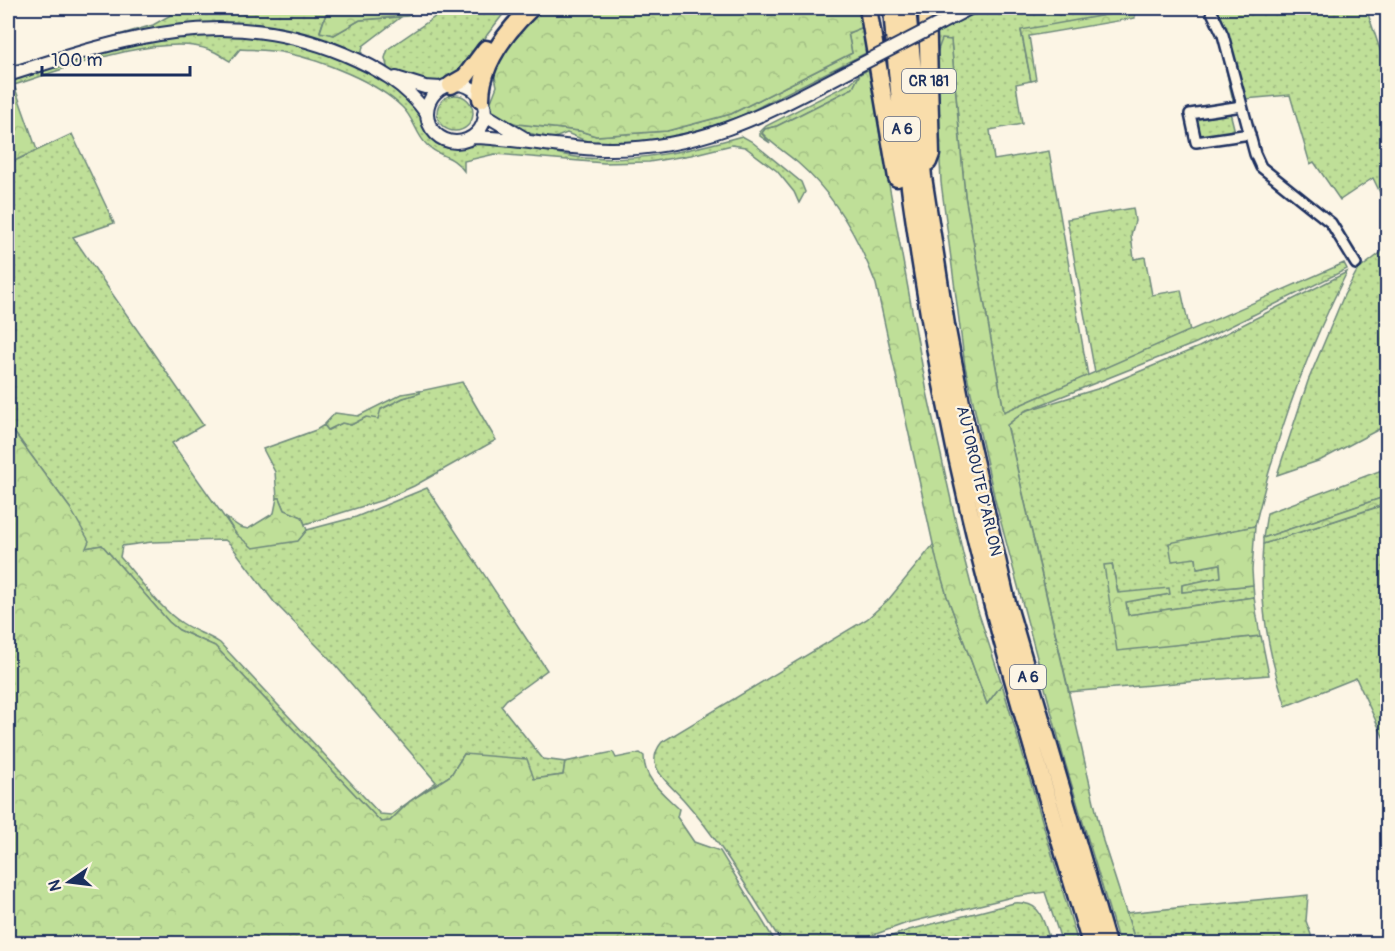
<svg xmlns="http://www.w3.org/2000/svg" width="1395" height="951" font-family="Pangolin,sans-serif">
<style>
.grass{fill:url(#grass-dots);stroke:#6d877b;stroke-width:1.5;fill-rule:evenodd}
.forest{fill:url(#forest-crowns);stroke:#6d877b;stroke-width:1.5}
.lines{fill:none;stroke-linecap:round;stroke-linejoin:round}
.street-casing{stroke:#1b2f5e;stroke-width:14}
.secondary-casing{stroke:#1b2f5e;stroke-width:16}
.highway-casing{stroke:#1b2f5e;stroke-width:21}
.street{stroke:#fcf5e5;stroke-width:9}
.secondary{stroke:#fcf5e5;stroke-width:12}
.highway{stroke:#f9ddab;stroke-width:16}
.secondary-bridge-casing{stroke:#1b2f5e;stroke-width:16;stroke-linecap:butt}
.secondary-bridge{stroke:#fcf5e5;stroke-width:12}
.labels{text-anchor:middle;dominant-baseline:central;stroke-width:4.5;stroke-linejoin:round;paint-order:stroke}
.shield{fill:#fcf5e5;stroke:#5e6a86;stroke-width:1.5}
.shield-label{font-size:15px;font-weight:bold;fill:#1b2f5e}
.street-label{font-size:16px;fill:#1b2f5e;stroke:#fcf5e5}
</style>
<defs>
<pattern id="grass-dots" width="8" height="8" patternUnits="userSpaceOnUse" patternTransform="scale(1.5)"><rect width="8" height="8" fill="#bfdf98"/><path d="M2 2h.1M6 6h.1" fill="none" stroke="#a4c085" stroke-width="1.8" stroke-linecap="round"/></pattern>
<pattern id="forest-crowns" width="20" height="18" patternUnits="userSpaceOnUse" patternTransform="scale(1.5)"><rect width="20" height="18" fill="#bfdf98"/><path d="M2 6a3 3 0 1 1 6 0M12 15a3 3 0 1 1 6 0" fill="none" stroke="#a4c085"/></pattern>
</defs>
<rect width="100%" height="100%" fill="#fcf5e5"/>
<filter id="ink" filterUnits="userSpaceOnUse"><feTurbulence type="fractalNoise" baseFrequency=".0167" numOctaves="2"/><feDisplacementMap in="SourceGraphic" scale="12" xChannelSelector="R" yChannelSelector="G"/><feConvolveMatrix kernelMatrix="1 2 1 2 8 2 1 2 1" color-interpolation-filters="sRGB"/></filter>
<g filter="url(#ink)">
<path class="grass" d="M 191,8 L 328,8 L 320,31 L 334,35 L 360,20 L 401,17 L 363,46 L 360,61 L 389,75 L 385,58 L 388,49 L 448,8 L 508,8 L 487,35 L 470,65 L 455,78 L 437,83 L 390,77 C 400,88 413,99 419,112 C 426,124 421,133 437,142 C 456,155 474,141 494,141 C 522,141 555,156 584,158 C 640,162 688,151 742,136 L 751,141 L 801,182 L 805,192 L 799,203 L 794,192 L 777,171 L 745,147 L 732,145 L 691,155 L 649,162 L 604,163 L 495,154 L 464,161 L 464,171 C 452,154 440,158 427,145 C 416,135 414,118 402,107 C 377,82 321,60 286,53 C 271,50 256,50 240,49 L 230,61 C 224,58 217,52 210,50 C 162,31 62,70 14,85 L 8,85 L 8,67 L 153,25 L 174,13 Z
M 933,8 L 1147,8 L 1021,31 L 1031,81 L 1016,84 L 1022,124 L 990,130 L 994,160 L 1049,151 L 1088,376 L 1004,412 L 965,196 L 951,40 L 935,58 Z
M 1203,8 L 1366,8 L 1387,70 L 1387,207 L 1373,178 L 1340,200 L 1314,162 L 1310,164 L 1290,95 L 1233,100 C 1226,74 1220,27 1203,8 Z
M 866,26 L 870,51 L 743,115 L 710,127 L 655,141 L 591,143 L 567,133 L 552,139 L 525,132 L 498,118 L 518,124 L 580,131 L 596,136 L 667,131 L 731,114 L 852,53 L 848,33 Z
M 860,74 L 853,88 L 777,126 L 765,129 L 762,134 L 770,143 L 760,136 L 760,132 L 766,126 L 849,84 Z
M437 113a18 18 0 1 1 36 0a18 18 0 1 1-36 0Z
M 1229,108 L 1236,136 L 1196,142 L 1190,114 Z
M 72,134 L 114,223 L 73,237 L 203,425 L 172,443 L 234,531 L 297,541 L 307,530 L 356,517 L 427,488 L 547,670 L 506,700 L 501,706 L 543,759 L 565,762 L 563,775 L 534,779 L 464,754 L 451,775 L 410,801 L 390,821 L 381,822 L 215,646 L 179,630 L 169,622 L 102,545 L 86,548 L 70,508 L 8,424 L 8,164 ZM 225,540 L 230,544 L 274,602 L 329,658 L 436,782 L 391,815 L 380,814 L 220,643 C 208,635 194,631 182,623 C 159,608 138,577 120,557 L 122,546 L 152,542 Z
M 1133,208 L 1135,221 L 1131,235 L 1134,259 L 1145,257 L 1152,295 L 1181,290 L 1190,331 L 1095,373 L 1067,219 Z
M 1387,248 L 1387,425 L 1321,460 L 1277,475 L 1308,381 L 1344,295 L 1357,271 Z
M 1347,272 C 1307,351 1275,440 1255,526 L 1169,544 L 1196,558 L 1198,568 L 1220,564 L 1221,577 L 1182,585 L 1182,592 L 1253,585 L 1254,597 L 1128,615 L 1126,602 L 1170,594 L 1118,593 L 1112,564 L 1118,650 L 1261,636 L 1269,675 L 1069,692 L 1007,425 L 1025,411 L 1097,389 L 1199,347 Z
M 462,382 L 496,440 L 414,486 L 383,500 L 305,524 L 302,517 L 285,510 L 280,498 L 277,498 L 275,472 L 263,449 L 316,430 L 324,425 L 328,430 L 342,423 L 351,425 L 403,398 L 420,393 L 420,391 Z
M 1387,468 L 1387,496 L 1263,538 L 1267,513 Z
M 1387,504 L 1387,745 L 1356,678 L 1286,706 C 1268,655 1259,598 1263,544 Z
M 933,545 L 947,596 L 987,704 L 1002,684 L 1078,943 L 1062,943 L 1045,892 L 1012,897 L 907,923 L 851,943 L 782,943 C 751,894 722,843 683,799 C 674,789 658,776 655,763 C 654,754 657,748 662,742 L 867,619 L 889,599 Z
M 1308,895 L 1306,921 L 1314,943 L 1136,943 L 1126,913 Z
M 1014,903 C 1043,901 1042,920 1051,943 L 872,943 L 909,930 Z"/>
<path class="forest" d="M 328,8 L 416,8 L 416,11 L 408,16 L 360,20 L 334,35 L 320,32 Z
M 540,8 L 862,8 L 866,26 L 848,33 L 852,53 L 731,114 L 667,131 L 596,136 L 580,131 L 518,124 L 498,118 L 492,111 L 490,104 L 497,86 L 494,73 L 503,51 L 529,18 Z
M 1134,10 L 1135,18 L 1029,36 L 1036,80 L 1031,81 L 1021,30 Z
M 942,39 L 951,40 L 965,196 L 1004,412 L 1344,263 L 1347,269 L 1196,343 L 1025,411 L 1007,425 L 1103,841 L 1136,943 L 1119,943 L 1064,759 L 995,500 L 965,366 L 941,182 L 935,58 Z
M 871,68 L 879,130 L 927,392 L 963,554 L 977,608 L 1002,684 L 987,704 L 947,596 L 937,562 L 876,284 C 859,239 835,195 798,163 C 786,153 773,145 762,133 L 765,129 L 777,126 L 853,88 L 860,74 Z
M 8,85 L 14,85 L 37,150 L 8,164 Z
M 420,391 L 420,393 L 403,398 L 381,409 L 378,419 L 366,417 L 351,425 L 342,423 L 328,430 L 324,425 L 335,413 L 358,416 L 402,394 Z
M 8,424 L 70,508 L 89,541 L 86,548 L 102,545 L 169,622 L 179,630 L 215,646 L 381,822 L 390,821 L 410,801 L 451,775 L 464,754 L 527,759 L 534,779 L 563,775 L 565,762 L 613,752 L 616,758 L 640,753 L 644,756 C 643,779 664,794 679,809 L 677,817 L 694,842 L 720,851 L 776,943 L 8,943 Z
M 1387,496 L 1386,504 L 1263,544 L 1263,538 Z
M 277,498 L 280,498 L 285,510 L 302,517 L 307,530 L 298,541 L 253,548 L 236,534 L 225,517 L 240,527 L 248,529 L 274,513 Z
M 1255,526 L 1252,570 L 1253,585 L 1182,592 L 1182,585 L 1221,577 L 1220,564 L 1197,568 L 1196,558 L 1172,561 L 1169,543 Z
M 1112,564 L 1118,593 L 1169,588 L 1170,594 L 1126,602 L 1128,615 L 1254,597 L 1260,636 L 1117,651 L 1104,565 Z"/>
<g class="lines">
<defs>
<path id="street" d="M 1210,8 L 1223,35 L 1255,154 L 1261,167 L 1331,223 L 1356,264
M 1242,106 L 1190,114 L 1196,142 L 1250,134"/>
<path id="secondary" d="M 941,23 L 970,8
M 8,75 C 123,38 225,4 344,54 C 377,68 406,84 427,114
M 396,78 L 425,87 L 441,88
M427 113a29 29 0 1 1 58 0a29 29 0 1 1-58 0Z
M 484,114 L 524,138
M 472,137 C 518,138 563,149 608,149 C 706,150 773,110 856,67"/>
<path id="highway" d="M 868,8 L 897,178
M 892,8 C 906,210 941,410 993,606 C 1023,719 1057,831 1091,944
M 907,8 L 923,177 L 946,325 L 962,408 L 1007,603 L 1107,944
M 927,8 L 931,154 L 928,162
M 451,85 L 465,77 L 486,49
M 481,99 C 481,64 507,31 531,8"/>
</defs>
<use href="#street" class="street-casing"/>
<use href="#secondary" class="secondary-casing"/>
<use href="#highway" class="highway-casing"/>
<use href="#street" class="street"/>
<use href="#secondary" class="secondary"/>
<use href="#highway" class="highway"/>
<defs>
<path id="secondary-bridge" d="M 856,67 L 941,23"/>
</defs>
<use href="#secondary-bridge" class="secondary-bridge-casing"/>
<use href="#secondary-bridge" class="secondary-bridge"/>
</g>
</g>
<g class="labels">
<g class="shield">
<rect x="902" y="69" width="54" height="24" rx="4.5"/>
<rect x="884" y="117" width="36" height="24" rx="4.5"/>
<rect x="1010" y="665" width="36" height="24" rx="4.5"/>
</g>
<g class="shield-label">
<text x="929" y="81">CR 181</text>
<text x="902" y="129">A 6</text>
<text x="1028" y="677">A 6</text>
</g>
<g class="street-label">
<text transform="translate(979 481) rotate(77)">AUTOROUTE D'ARLON</text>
</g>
</g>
<rect width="1395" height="951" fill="none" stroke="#fcf5e5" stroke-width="30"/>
<rect x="15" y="15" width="1365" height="921" fill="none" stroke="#1b2f5e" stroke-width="2" filter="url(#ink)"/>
<g transform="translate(69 882) rotate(256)" stroke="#fcf5e5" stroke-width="4.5" paint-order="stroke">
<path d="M0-4.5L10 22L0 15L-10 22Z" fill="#1b2f5e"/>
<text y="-9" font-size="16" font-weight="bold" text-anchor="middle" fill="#1b2f5e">N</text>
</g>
<path d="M42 66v9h148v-9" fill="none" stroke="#1b2f5e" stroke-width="3"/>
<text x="51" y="66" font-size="18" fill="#1b2f5e" stroke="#fcf5e5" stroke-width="4.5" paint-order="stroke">100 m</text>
</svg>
